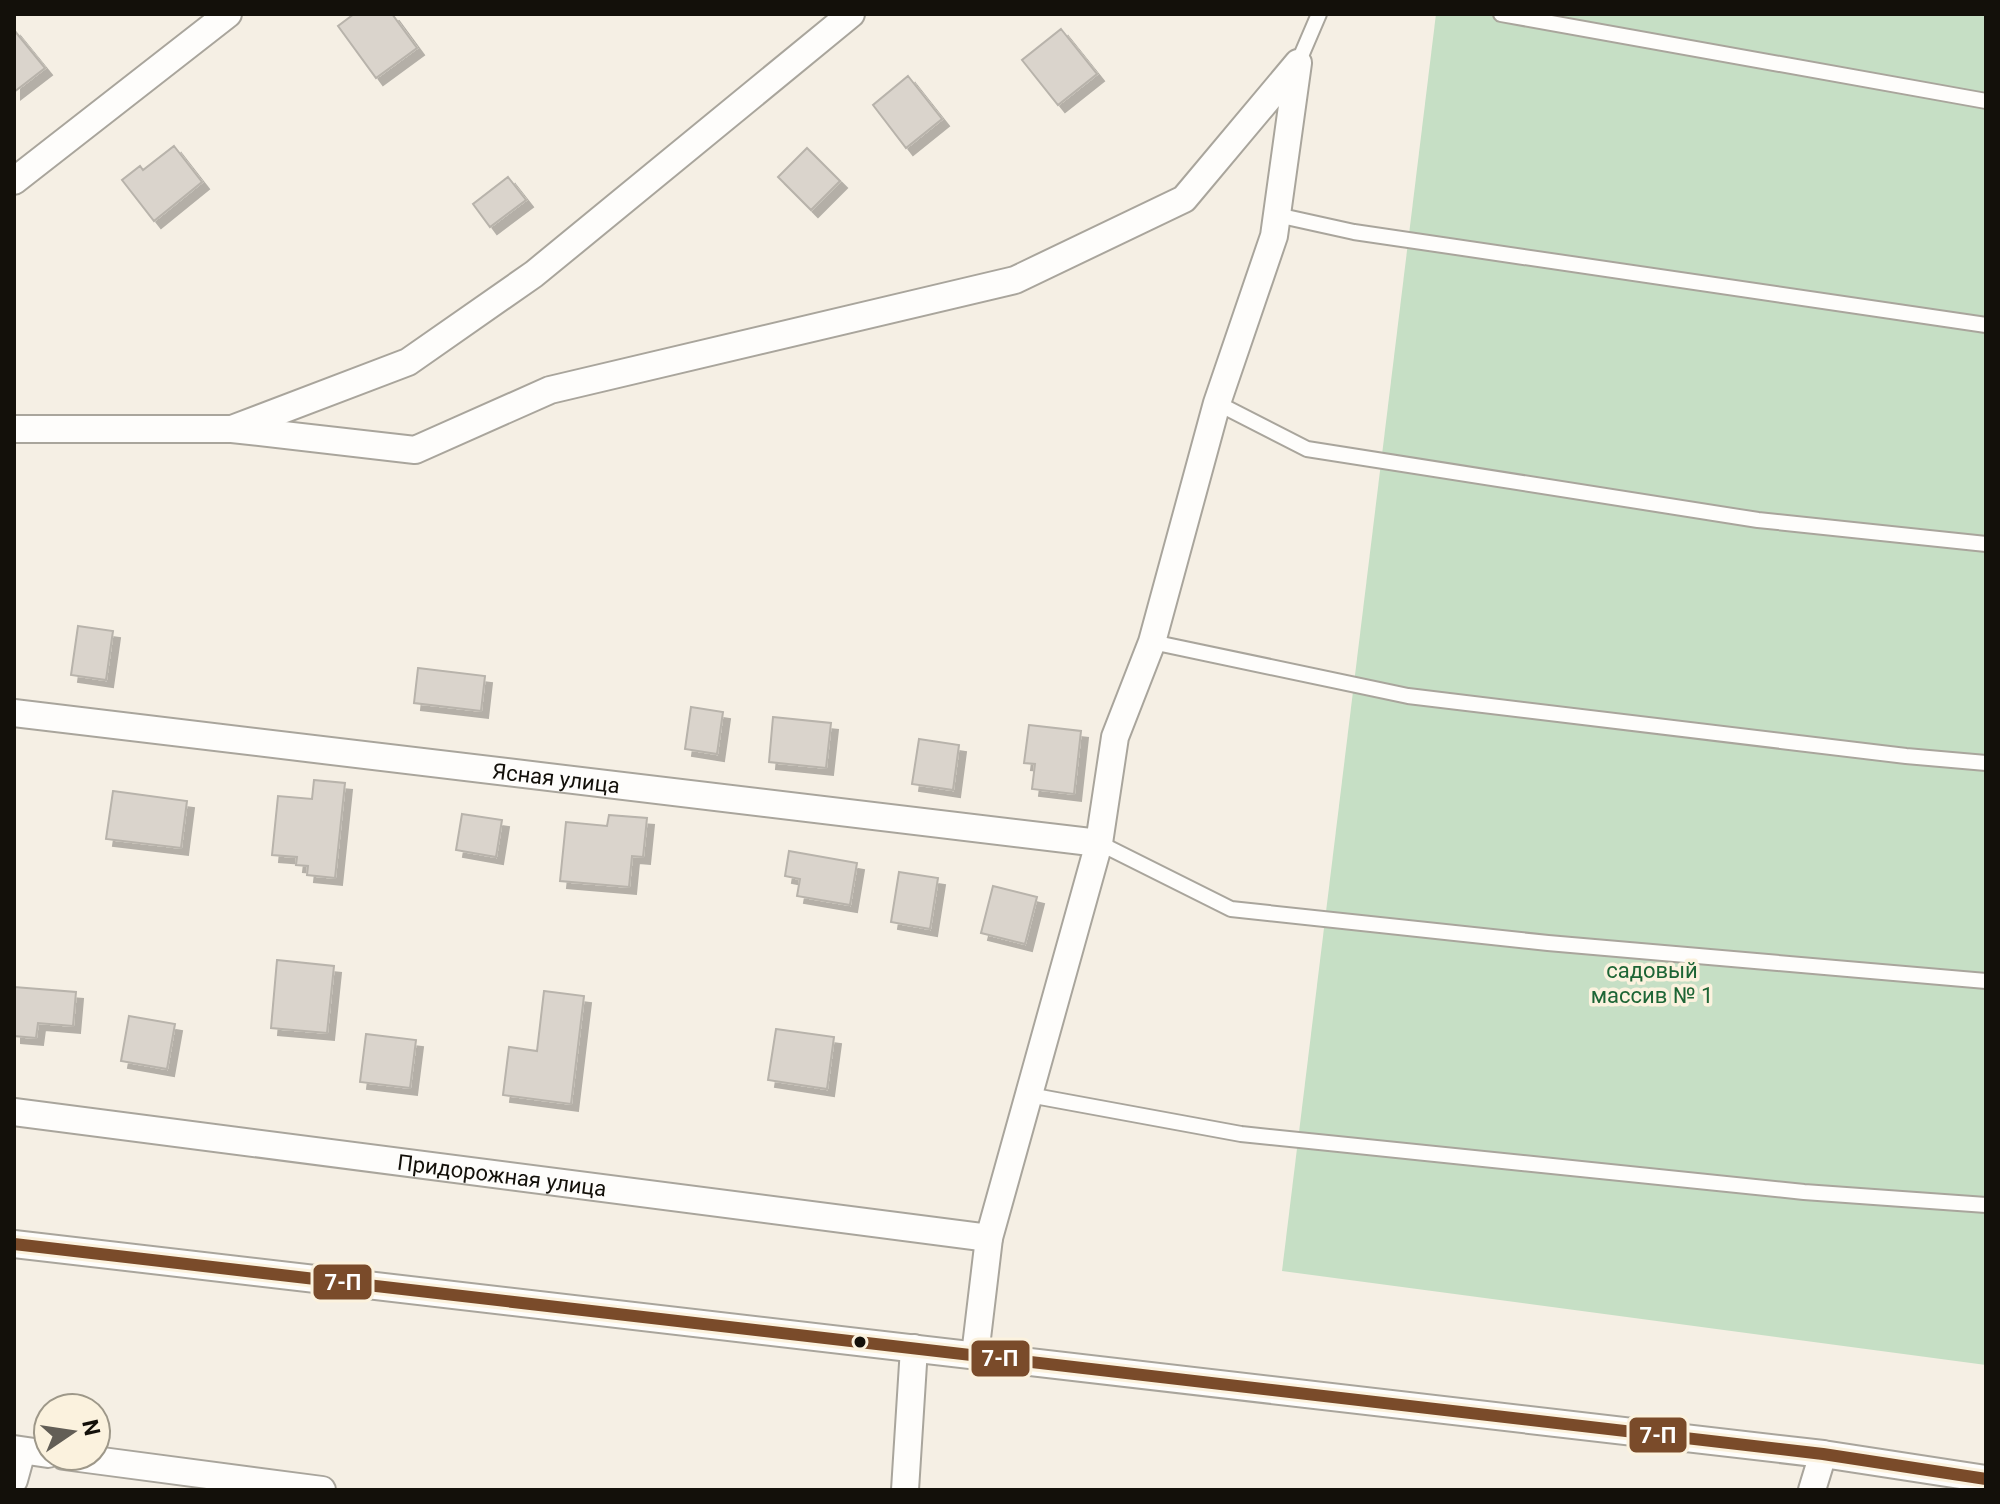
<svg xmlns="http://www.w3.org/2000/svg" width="2000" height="1504" font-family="Roboto,sans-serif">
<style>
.green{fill:#c6dfc5}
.building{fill:#dad4cc;stroke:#b8b3ab;stroke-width:2;filter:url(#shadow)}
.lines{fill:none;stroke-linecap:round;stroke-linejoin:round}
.lane-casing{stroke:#a9a59c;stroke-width:18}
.street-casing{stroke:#a9a59c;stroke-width:30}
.lane{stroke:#fefdfb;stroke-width:14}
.street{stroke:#fefdfb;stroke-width:26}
.bus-1-casing{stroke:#fbf2de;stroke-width:18}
.bus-1{stroke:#7a4b2a;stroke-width:12}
.bus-dot{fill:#13100a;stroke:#fbf2de;stroke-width:3}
.labels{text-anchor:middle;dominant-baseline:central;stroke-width:7;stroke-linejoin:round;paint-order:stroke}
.street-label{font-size:22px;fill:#13100a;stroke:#fbf2de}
.park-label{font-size:22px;fill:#1d6535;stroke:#fbf2de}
.line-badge{stroke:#fbf2de;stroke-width:3}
.badge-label{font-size:22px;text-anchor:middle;font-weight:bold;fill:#fff}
</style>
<defs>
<filter id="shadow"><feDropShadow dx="7" dy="7" stdDeviation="0" flood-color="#0004"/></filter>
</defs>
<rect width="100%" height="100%" fill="#f5efe4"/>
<path class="green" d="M 1436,14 L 1986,14 L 1986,1365 L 1282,1271 Z"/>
<path class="building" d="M 354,14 L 392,14 L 417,48 L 376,78 L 338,26 Z
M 1061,29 L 1097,74 L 1058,105 L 1022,60 Z
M 14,30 L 45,68 L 14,92 Z
M 908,76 L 942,119 L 906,148 L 873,105 Z
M 174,146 L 202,182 L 154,221 L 122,180 L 140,166 L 143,170 Z
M 807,148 L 840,181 L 811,210 L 778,177 Z
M 508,177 L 526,200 L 490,227 L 473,204 Z
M 78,626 L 113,631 L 106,680 L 71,675 Z
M 418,668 L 485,676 L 481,711 L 414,703 Z
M 691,707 L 723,712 L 717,754 L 685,749 Z
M 773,717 L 831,723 L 826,768 L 769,762 Z
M 1029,725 L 1081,731 L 1074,794 L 1032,789 L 1035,764 L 1024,763 Z
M 919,739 L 959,745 L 953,790 L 912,784 Z
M 314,780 L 345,783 L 335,878 L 307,875 L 308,866 L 296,865 L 297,857 L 272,855 L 278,796 L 312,799 Z
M 113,791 L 187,801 L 181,848 L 106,839 Z
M 462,814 L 502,820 L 496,857 L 456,850 Z
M 609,815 L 647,818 L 643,857 L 632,856 L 629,887 L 560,881 L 566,822 L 607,826 Z
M 789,851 L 857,863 L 850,905 L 797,896 L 800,879 L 785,876 Z
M 899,872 L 938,878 L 930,929 L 891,922 Z
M 993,886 L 1037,897 L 1025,944 L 981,933 Z
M 277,960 L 334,966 L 327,1033 L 271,1028 Z
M 14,987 L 76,992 L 73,1026 L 38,1023 L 36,1038 L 14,1036 Z
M 544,991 L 584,996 L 571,1104 L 503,1095 L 509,1047 L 537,1051 Z
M 129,1016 L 175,1024 L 167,1069 L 121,1061 Z
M 776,1029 L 834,1037 L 827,1089 L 768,1080 Z
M 366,1034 L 416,1040 L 410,1088 L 360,1082 Z"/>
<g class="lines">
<defs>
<path id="lane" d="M 1501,14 L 1986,101
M 1298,63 L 1319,14
M 1277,215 L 1354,232 L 1986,325
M 1217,403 L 1307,449 L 1758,520 L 1986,544
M 1152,642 L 1408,696 L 1906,756 L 1986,763
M 1099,843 L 1231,909 L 1548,943 L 1986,981
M 1029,1095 L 1241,1134 L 1804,1192 L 1986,1205"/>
<g id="street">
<path d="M 14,181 L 228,14"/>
<path d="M 14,429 L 232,429 L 408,362 L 534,274 L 851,14"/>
<path d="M 232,429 L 415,450 L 550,390 L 1015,280 L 1184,199 L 1298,63 L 1274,236 L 1217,403 L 1152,642 L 1115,737 L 1099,843 L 989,1238 L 975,1355"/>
<path id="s1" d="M 14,713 L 1099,843"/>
<path id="s2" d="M 14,1112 L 989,1238"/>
<path d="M 14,1244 L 1823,1454 L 1986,1479"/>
<path d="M 14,1449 L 48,1454"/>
<path d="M 64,1456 L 322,1490"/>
<path d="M 14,1480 L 22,1451"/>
<path d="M 905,1490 L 914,1348"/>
<path d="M 1812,1490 L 1823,1454"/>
</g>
</defs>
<use href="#lane" class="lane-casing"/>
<use href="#street" class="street-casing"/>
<use href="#lane" class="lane"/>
<use href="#street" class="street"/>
<defs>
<path id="bus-1" d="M 14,1244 L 1823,1454 L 1986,1479"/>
</defs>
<use href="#bus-1" class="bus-1-casing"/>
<use href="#bus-1" class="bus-1"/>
</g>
<circle class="bus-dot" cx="860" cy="1342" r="7"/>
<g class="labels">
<g class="street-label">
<text stroke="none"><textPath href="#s1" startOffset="546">Ясная улица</textPath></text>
<text stroke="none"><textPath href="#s2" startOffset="492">Придорожная улица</textPath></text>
</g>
<g class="park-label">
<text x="1652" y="970">садовый<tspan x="1652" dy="25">массив № 1</tspan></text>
</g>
</g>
<g class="line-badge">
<rect x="312" y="1263" width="61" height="38" rx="8" fill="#7a4b2a"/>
<rect x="970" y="1339" width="61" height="39" rx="8" fill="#7a4b2a"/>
<rect x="1628" y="1416" width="60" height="38" rx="8" fill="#7a4b2a"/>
</g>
<g class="badge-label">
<text x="343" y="1290">7-П</text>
<text x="1000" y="1366">7-П</text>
<text x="1658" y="1443">7-П</text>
</g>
<rect width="2000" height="1504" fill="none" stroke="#13100a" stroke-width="32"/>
<g transform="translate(72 1432) rotate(77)"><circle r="38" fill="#fbf2de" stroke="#9e9889" stroke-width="2"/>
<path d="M0-6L14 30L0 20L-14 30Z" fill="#625e56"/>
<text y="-12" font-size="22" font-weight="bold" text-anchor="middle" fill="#13100a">N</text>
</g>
</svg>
